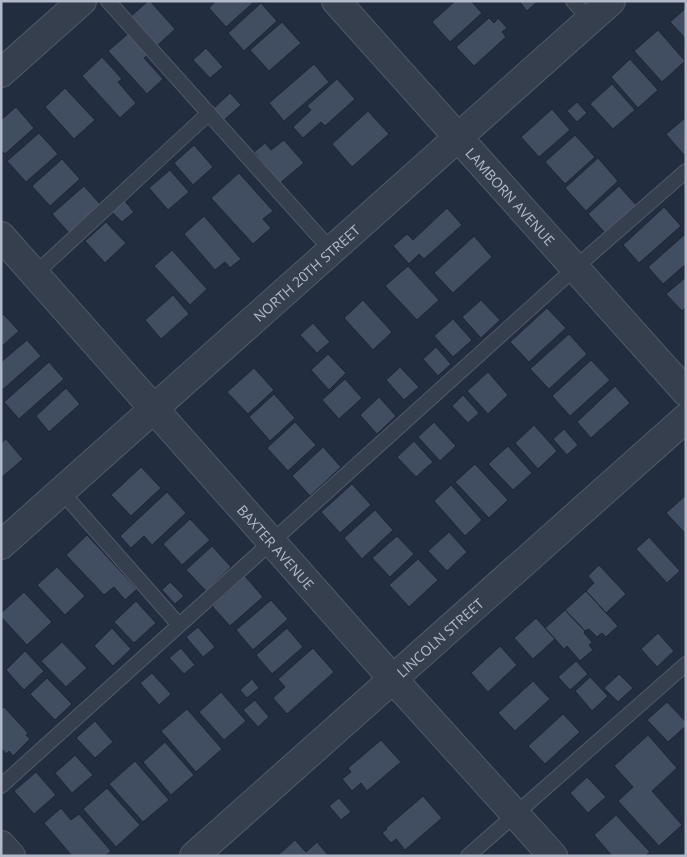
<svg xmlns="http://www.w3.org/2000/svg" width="687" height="857" font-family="'Open Sans',sans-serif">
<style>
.building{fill:#414d61;stroke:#1d2635}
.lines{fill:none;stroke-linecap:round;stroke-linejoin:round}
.service-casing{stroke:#515a69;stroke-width:16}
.minor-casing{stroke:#515a69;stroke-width:30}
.service{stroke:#363f4e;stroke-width:14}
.minor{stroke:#363f4e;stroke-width:28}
.labels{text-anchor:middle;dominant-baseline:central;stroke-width:5;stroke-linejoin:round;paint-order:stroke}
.street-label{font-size:14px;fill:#b2baca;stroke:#1b2433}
</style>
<rect width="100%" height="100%" fill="#222d3f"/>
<path class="building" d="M 148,1 L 150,1 L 175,29 L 157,46 L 130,17 Z
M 216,1 L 255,1 L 226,27 L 209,8 Z
M 455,1 L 471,1 L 482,13 L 450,42 L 432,22 Z
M 519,1 L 538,1 L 527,11 Z
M 261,3 L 277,21 L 244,51 L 228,33 Z
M 686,8 L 686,39 L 670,22 Z
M 489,18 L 494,23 L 498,18 L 507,28 L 502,32 L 506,37 L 474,66 L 456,47 Z
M 282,22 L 301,43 L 269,71 L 250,50 Z
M 658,30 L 685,61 L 662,82 L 634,51 Z
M 129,33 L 148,55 L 144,58 L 163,79 L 147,94 L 108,51 Z
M 206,48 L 223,67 L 210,78 L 193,60 Z
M 102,57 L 122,79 L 118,82 L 136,103 L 120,118 L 82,76 Z
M 630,59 L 658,90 L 638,108 L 611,77 Z
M 314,64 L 329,82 L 284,121 L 269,103 Z
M 337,79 L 355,99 L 325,126 L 321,122 L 303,138 L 293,127 L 311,110 L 307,106 Z
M 612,84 L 635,110 L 613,129 L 590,104 Z
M 65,88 L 95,120 L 74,139 L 45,107 Z
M 230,93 L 241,105 L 223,121 L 213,109 Z
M 577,102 L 587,113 L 577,122 L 567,111 Z
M 16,107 L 34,128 L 5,154 L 1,151 L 1,120 Z
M 552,109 L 570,130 L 539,157 L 521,137 Z
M 368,111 L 389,134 L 352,167 L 332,144 Z
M 685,118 L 686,153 L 684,155 L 666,134 Z
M 39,133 L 58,154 L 26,182 L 7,161 Z
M 575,135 L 595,157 L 565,184 L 545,162 Z
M 284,140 L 304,163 L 280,183 L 254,152 L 265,143 L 271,150 Z
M 194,145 L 213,167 L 193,185 L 174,163 Z
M 598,158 L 618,181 L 586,211 L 565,188 Z
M 62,159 L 80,179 L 50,206 L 32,186 Z
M 170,170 L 189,192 L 168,210 L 149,188 Z
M 239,173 L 273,211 L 263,219 L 271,228 L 253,244 L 211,198 Z
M 84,186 L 101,205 L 70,234 L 52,214 Z
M 619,186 L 637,206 L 606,234 L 588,214 Z
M 124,200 L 134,212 L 122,222 L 111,211 Z
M 664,207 L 681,226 L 639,263 L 623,245 Z
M 447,208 L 462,225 L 424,259 L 419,254 L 409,264 L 393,246 L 407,234 L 413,240 Z
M 204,216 L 241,259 L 230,268 L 225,262 L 215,270 L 184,234 Z
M 106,222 L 126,243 L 105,263 L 85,241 Z
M 684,235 L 686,237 L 686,264 L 663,284 L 648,267 Z
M 474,236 L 492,257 L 453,293 L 434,273 Z
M 172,250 L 207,289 L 190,305 L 154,266 Z
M 408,266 L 439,300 L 417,320 L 385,286 Z
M 686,277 L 686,307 L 682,311 L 666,294 Z
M 173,295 L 189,314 L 161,339 L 145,320 Z
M 363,300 L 392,332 L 373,350 L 344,318 Z
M 481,300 L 500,320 L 481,338 L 462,317 Z
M 547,308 L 566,328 L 529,362 L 510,342 Z
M 3,314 L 19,331 L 1,347 L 1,316 Z
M 453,319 L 472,340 L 453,357 L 434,336 Z
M 313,323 L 330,342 L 317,353 L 300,335 Z
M 569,334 L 587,354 L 549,389 L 530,369 Z
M 27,340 L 41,356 L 1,391 L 1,362 Z
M 436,347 L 451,364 L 438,376 L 423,359 Z
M 328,354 L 346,373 L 329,390 L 311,370 Z
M 591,360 L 610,380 L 570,416 L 552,396 Z
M 49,362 L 64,379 L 19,419 L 4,402 Z
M 400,367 L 419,387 L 404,400 L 386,380 Z
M 254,368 L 274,390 L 248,414 L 227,392 Z
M 488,372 L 508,395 L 488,414 L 467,391 Z
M 345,379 L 362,398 L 339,419 L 322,400 Z
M 615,386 L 630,403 L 591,438 L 577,422 Z
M 66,388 L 80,404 L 49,432 L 36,416 Z
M 274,394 L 295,418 L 270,441 L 249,417 Z
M 463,395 L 479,413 L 468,423 L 452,406 Z
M 379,397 L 396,416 L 377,434 L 360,415 Z
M 295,422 L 316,445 L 288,471 L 267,448 Z
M 434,422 L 456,446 L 440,461 L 418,437 Z
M 534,425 L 557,451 L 538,469 L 515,443 Z
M 564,429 L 578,445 L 567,455 L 553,439 Z
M 6,439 L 23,459 L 1,478 L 1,443 Z
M 414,441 L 433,462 L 416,477 L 397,457 Z
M 508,446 L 532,473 L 513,490 L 488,464 Z
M 323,447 L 341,467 L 310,496 L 292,476 Z
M 475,464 L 508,500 L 489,518 L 455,482 Z
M 141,467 L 161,488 L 131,516 L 111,495 Z
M 352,484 L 371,505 L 340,533 L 321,512 Z
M 451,485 L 482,520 L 465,536 L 434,501 Z
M 167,492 L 186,513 L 152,545 L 144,536 L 131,548 L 120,536 Z
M 686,495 L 686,534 L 666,513 Z
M 375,510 L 393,530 L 362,559 L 344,538 Z
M 190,519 L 210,540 L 182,565 L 163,544 Z
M 449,532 L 467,552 L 447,571 L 428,551 Z
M 87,535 L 137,589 L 125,600 L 114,587 L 104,595 L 66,555 Z
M 397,536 L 414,554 L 390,577 L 372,558 Z
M 649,537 L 680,571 L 667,583 L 636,549 Z
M 212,546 L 231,567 L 206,591 L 186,570 Z
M 418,559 L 438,580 L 409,607 L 389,585 Z
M 599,565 L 626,594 L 606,613 L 586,591 L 594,583 L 588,576 Z
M 57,567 L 85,596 L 65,615 L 37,585 Z
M 245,576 L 263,597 L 230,626 L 212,606 Z
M 170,582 L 184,596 L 175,604 L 162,590 Z
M 586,591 L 618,626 L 606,637 L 602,633 L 597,637 L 589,629 L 585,631 L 565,610 Z
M 24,592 L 52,622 L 27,645 L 1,617 L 1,613 Z
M 271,600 L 288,619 L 253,650 L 236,630 Z
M 136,601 L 156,623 L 134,643 L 114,622 Z
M 565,610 L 585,631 L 584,633 L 592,642 L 589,645 L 593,650 L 580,661 L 567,646 L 564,649 L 545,628 Z
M 536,618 L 555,639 L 533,659 L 514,638 Z
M 198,627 L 215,647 L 203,657 L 186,637 Z
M 112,628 L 131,649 L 113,666 L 94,646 Z
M 287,628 L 303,647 L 272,674 L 256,655 Z
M 658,633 L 674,651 L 657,667 L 641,649 Z
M 62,642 L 87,668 L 66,687 L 41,661 Z
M 500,646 L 517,665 L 488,692 L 471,673 Z
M 181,648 L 195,665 L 184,674 L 169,658 Z
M 313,648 L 334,672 L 287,714 L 273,698 L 285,687 L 278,679 Z
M 25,651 L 44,671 L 24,690 L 6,670 Z
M 576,661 L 588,674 L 570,690 L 558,677 Z
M 152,673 L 171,694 L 159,705 L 140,683 Z
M 619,674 L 633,688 L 618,702 L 604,688 Z
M 590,677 L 608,696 L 592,711 L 575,691 Z
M 47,678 L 72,704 L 55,720 L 30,694 Z
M 252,679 L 259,688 L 247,698 L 240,690 Z
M 533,681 L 550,699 L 515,731 L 498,713 Z
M 221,692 L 246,721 L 224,740 L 199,712 Z
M 255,700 L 269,717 L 258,727 L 243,710 Z
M 667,702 L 686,722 L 686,726 L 668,742 L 647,720 Z
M 4,707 L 28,733 L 26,735 L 30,739 L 13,756 L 9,751 L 6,754 L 1,748 L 1,710 Z
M 187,709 L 222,749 L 196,772 L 161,731 Z
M 563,714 L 580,732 L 545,764 L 528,746 Z
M 95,721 L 113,742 L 95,758 L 76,738 Z
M 648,735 L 677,768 L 652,791 L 682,825 L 659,846 L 618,801 L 633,787 L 614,766 Z
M 381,740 L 401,762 L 367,791 L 361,783 L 352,791 L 342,779 L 351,772 L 348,768 Z
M 165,742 L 194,775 L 171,795 L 143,762 Z
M 75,755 L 93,775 L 72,793 L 55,773 Z
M 135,761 L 169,800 L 143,822 L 109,784 Z
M 36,772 L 56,795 L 34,814 L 14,791 Z
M 587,777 L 606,797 L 588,813 L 570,793 Z
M 107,788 L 140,825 L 116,847 L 83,809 Z
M 423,796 L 442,818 L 405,850 L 396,839 L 391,843 L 382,833 L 387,829 L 386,828 Z
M 339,798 L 351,812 L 341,820 L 329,806 Z
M 61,808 L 71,820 L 79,814 L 111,851 L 105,856 L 72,856 L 44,823 Z
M 616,815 L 650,852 L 645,856 L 612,856 L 594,835 Z
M 295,840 L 306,852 L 317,842 L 329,856 L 277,856 Z"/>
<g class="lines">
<defs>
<path id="service" d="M 108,1 L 332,251
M 573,1 L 590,20
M 35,274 L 209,113
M 62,492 L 179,625
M 1,786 L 575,268 L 686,171
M 468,856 L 686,664"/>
<g id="minor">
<path id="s1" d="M 336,1 L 686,392"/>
<path d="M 1,73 L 82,1"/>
<path id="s2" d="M 1,236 L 393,679 L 553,856"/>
<path id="s3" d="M 1,545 L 611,1"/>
<path d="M 1,845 L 11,856"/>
<path id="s4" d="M 194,856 L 686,418"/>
</g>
</defs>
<use href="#service" class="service-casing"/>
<use href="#minor" class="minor-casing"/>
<use href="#service" class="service"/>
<use href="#minor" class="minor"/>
</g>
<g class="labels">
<g class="street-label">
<text stroke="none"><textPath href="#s1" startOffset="262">LAMBORN AVENUE</textPath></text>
<text stroke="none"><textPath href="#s3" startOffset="409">NORTH 20TH STREET</textPath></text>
<text stroke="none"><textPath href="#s2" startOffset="415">BAXTER AVENUE</textPath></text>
<text stroke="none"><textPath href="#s4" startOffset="329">LINCOLN STREET</textPath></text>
</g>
</g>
<rect width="687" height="857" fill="none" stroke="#b2baca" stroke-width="5"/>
</svg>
